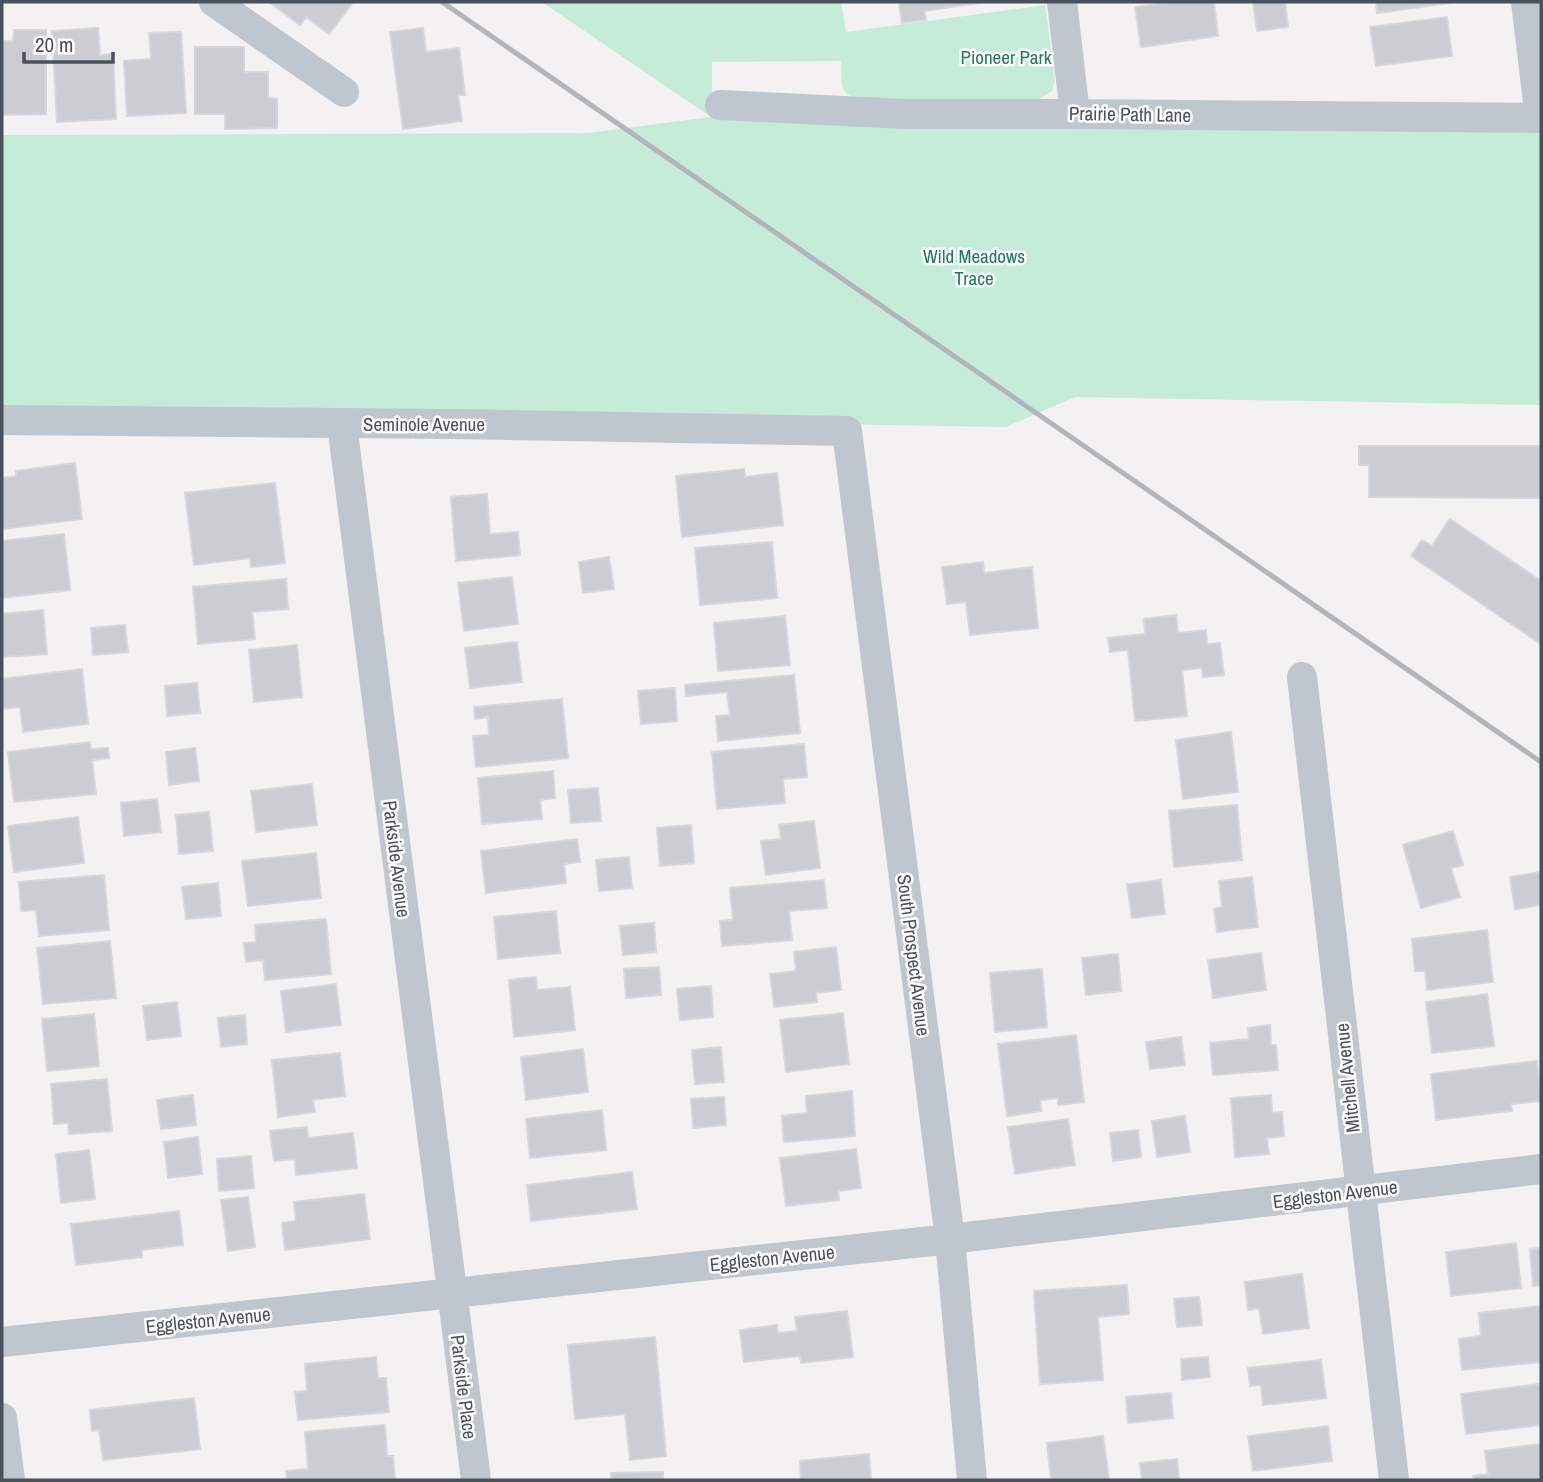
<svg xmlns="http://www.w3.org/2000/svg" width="1543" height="1482" font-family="'Archivo Narrow',sans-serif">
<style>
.green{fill:#c4ecd9}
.building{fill:#cbcdd3;stroke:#d6d6dc;stroke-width:2}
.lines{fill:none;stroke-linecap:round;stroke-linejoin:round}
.minor{stroke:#c0c6ce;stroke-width:30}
.rail{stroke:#b4b5bb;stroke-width:5}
.labels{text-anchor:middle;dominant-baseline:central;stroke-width:5;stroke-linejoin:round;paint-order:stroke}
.park-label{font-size:19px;fill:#1f7a5a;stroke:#fff}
.street-label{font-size:19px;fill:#4a515d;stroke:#fff}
</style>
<rect width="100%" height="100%" fill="#f3f1f1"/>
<path class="green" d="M 542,2 L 841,2 L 846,32 L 1045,5 L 1055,79 L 1052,91 L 1039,99 L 1028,102 L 862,101 C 836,92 843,84 841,61 L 712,62 L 712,117 L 1541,106 L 1541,405 L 1075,397 L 1006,427 L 2,411 L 2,135 L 588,133 L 711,117 Z"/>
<path class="building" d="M 269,2 L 353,2 L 329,34 L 306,17 L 300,25 Z
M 899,2 L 979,2 L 979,3 L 924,11 L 926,20 L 902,23 Z
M 1176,2 L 1214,2 L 1218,36 L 1141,47 L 1135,7 Z
M 1253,2 L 1285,2 L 1288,27 L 1257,31 Z
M 1376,2 L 1450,2 L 1450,3 L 1377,13 Z
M 1447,17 L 1452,56 L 1376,66 L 1370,27 Z
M 98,28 L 100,55 L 113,54 L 116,119 L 57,122 L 52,31 Z
M 423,28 L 426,52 L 459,48 L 465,95 L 458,95 L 462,121 L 403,129 L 390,32 Z
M 14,30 L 46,30 L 46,114 L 2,115 L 2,41 L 13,41 Z
M 181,32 L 186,113 L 127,116 L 124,61 L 151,59 L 149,33 Z
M 195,47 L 244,47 L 244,72 L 268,72 L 268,98 L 277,99 L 277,128 L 225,129 L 225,114 L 195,114 Z
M 1359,446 L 1541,446 L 1541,498 L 1369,497 L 1369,465 L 1359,465 Z
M 75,463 L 82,519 L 2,529 L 2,478 L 16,476 L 16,471 Z
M 744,469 L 745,477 L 777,473 L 783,525 L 682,537 L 676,476 Z
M 275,483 L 285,563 L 251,567 L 250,558 L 194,565 L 185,493 Z
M 487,494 L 490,534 L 518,532 L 520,555 L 456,561 L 451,497 Z
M 1450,519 L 1541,581 L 1541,644 L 1411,556 L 1422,540 L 1432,546 Z
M 64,534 L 70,590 L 2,598 L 2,541 Z
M 772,542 L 777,598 L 700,605 L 695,548 Z
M 609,557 L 614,589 L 583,593 L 579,562 Z
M 983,562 L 984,573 L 1032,567 L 1038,628 L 970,635 L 966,602 L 947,604 L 942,567 Z
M 512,577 L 518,624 L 464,631 L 458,583 Z
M 286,579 L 288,609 L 252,612 L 255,639 L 198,644 L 193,587 Z
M 43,610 L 47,654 L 2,657 L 2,614 Z
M 1176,615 L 1178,633 L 1206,630 L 1207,644 L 1220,643 L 1224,675 L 1203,677 L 1202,668 L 1182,670 L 1187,716 L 1135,721 L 1128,650 L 1110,652 L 1108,638 L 1145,634 L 1144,619 Z
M 785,616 L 790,665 L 718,671 L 714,623 Z
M 125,625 L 128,652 L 93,655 L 91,628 Z
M 517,642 L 522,682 L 470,688 L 465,648 Z
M 297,645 L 302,697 L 254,702 L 249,650 Z
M 82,669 L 88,724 L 23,732 L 20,707 L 2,709 L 2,679 Z
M 794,675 L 800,733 L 718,741 L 716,716 L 730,715 L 727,692 L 686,696 L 685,685 Z
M 197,683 L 200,713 L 167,716 L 165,686 Z
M 675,688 L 677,721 L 641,724 L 638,691 Z
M 562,699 L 568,758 L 476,767 L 473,736 L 489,735 L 488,717 L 475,719 L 474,707 Z
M 1231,732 L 1238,792 L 1183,799 L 1176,740 Z
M 90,742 L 91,749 L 108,748 L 109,758 L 92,760 L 96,794 L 14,802 L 8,752 Z
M 804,744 L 807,777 L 783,779 L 785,803 L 717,809 L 712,752 Z
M 195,748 L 199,781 L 169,785 L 166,752 Z
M 553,771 L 555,798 L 540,800 L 542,819 L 482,824 L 478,778 Z
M 312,784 L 317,825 L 256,832 L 251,791 Z
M 598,788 L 601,821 L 571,823 L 568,790 Z
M 157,799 L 161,832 L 124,836 L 121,803 Z
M 1237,805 L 1242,860 L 1174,867 L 1169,811 Z
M 209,812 L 213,851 L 179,854 L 176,815 Z
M 78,817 L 84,863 L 14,872 L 8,826 Z
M 814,821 L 820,868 L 766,875 L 761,841 L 781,839 L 779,825 Z
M 691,825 L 694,863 L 660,866 L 657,828 Z
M 1453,831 L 1463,865 L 1451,868 L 1460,897 L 1421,908 L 1403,845 Z
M 577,839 L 580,862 L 564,864 L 566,883 L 486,893 L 481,851 Z
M 316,853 L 321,898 L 248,906 L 242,861 Z
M 629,857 L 632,888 L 599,891 L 596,860 Z
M 1541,872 L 1541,905 L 1515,909 L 1510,877 Z
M 104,875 L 109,930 L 39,936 L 36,910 L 21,911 L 19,882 Z
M 1252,877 L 1258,927 L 1217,932 L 1214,909 L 1222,907 L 1219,881 Z
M 824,880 L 827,908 L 789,911 L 792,940 L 722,946 L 720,921 L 733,920 L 730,888 Z
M 1161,880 L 1165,914 L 1132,918 L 1127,884 Z
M 218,883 L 221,916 L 186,919 L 182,887 Z
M 556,911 L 560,953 L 498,959 L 494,917 Z
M 326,919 L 331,974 L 265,980 L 263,960 L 246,962 L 244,943 L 256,942 L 255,925 Z
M 654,923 L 656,952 L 623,955 L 620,926 Z
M 1487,930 L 1493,982 L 1427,990 L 1425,971 L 1415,971 L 1412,939 Z
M 110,941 L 116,998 L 43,1004 L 37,948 Z
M 836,947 L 841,990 L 816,993 L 817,1002 L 774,1007 L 770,974 L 796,971 L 794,952 Z
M 1261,953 L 1266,990 L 1213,998 L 1208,960 Z
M 1118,954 L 1121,991 L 1086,995 L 1082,958 Z
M 659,967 L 661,995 L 626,998 L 624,969 Z
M 1042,969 L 1047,1027 L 995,1032 L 990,973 Z
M 536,977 L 537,990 L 570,987 L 575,1030 L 514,1037 L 509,980 Z
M 336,984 L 341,1025 L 286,1032 L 281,991 Z
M 711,986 L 713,1017 L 680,1020 L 677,989 Z
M 1487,994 L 1494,1046 L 1432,1053 L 1426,1002 Z
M 177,1002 L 181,1036 L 147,1040 L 143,1006 Z
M 843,1013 L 849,1064 L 786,1072 L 780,1020 Z
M 94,1014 L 99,1066 L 47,1071 L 42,1019 Z
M 245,1015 L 247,1044 L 221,1047 L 218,1018 Z
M 1270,1025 L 1271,1045 L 1276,1045 L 1278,1070 L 1213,1075 L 1210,1043 L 1249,1039 L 1248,1028 Z
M 1076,1035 L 1084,1102 L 1058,1105 L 1058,1098 L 1040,1100 L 1041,1111 L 1007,1116 L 998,1044 Z
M 1181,1037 L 1185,1065 L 1150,1069 L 1146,1042 Z
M 721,1047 L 724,1082 L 695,1084 L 692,1050 Z
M 583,1049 L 588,1092 L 526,1100 L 521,1057 Z
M 340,1053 L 345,1096 L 313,1100 L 315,1112 L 278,1117 L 272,1060 Z
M 1537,1061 L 1541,1101 L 1511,1104 L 1512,1111 L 1436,1120 L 1431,1074 Z
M 107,1079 L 112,1131 L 69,1134 L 68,1123 L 54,1124 L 51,1084 Z
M 852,1091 L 855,1136 L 784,1142 L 782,1116 L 807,1113 L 806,1096 Z
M 193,1095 L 196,1125 L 161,1129 L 157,1100 Z
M 1271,1095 L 1272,1113 L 1282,1112 L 1284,1136 L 1267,1138 L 1269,1154 L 1235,1157 L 1231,1098 Z
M 724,1097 L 726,1125 L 693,1128 L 691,1099 Z
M 602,1110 L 606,1150 L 530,1158 L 526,1119 Z
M 1185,1116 L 1190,1152 L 1157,1157 L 1152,1121 Z
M 1068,1119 L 1075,1165 L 1015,1174 L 1008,1127 Z
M 307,1127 L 308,1138 L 353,1133 L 357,1168 L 296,1175 L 295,1159 L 274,1161 L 270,1131 Z
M 1138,1130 L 1141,1157 L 1113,1161 L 1110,1133 Z
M 198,1137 L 202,1174 L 168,1178 L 164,1142 Z
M 856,1149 L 861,1188 L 838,1191 L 839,1200 L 786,1206 L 780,1158 Z
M 89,1150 L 95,1199 L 61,1203 L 56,1154 Z
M 251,1156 L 254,1188 L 219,1191 L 217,1159 Z
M 632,1172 L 637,1209 L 531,1221 L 527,1185 Z
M 364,1194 L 370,1239 L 285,1250 L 282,1223 L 296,1221 L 294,1202 Z
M 248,1197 L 255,1247 L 228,1251 L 221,1200 Z
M 179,1211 L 183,1245 L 142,1250 L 142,1257 L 76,1265 L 71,1224 Z
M 1516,1243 L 1521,1288 L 1451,1296 L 1446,1252 Z
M 1541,1248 L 1541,1285 L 1533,1286 L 1530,1249 Z
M 1302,1274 L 1309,1328 L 1263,1334 L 1259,1308 L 1248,1310 L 1245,1282 Z
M 1127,1285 L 1129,1314 L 1098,1317 L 1103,1380 L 1040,1384 L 1034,1291 Z
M 1199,1297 L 1202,1325 L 1177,1327 L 1174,1299 Z
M 1541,1306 L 1541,1362 L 1462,1370 L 1459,1339 L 1481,1336 L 1479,1313 Z
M 847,1311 L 853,1357 L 801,1363 L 800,1356 L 744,1362 L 740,1330 L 777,1325 L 778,1333 L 797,1331 L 795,1317 Z
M 655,1337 L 666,1456 L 630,1460 L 625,1414 L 575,1419 L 568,1345 Z
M 376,1357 L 378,1378 L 386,1378 L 389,1412 L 298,1420 L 295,1392 L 307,1391 L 305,1364 Z
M 1208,1357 L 1210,1377 L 1182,1380 L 1181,1359 Z
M 1321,1360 L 1326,1398 L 1263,1405 L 1261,1385 L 1250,1386 L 1248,1368 Z
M 1540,1384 L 1541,1425 L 1466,1434 L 1461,1394 Z
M 1171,1393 L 1173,1418 L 1128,1423 L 1126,1397 Z
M 194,1398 L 200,1449 L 103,1460 L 99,1430 L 92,1431 L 90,1410 Z
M 385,1425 L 387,1456 L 393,1456 L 395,1480 L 287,1480 L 286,1471 L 308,1469 L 305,1432 Z
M 1328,1426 L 1332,1461 L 1253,1471 L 1248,1436 Z
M 1103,1436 L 1109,1480 L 1051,1480 L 1047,1443 Z
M 1541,1444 L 1541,1480 L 1474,1480 L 1473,1476 L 1488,1474 L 1485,1451 Z
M 869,1454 L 871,1480 L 801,1480 L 800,1461 Z
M 1177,1459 L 1179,1480 L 1142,1480 L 1140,1463 Z
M 663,1472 L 663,1480 L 611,1480 L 611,1473 Z"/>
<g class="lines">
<path class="minor" d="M 214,2 L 344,92
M 1062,2 L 1075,114
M 1526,2 L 1540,118
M 720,105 L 905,114 L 1075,114 L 1541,118
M 2,420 L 451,424 L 847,431 L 950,1239 L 972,1480
M 342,424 L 476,1480
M 1302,677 L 1394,1480
M 2,1342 L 950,1239 L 1541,1169
M 2,1418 L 10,1480"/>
<path class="rail" d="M 442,2 L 1541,762"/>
</g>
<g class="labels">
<g class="park-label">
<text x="1006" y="57">Pioneer Park</text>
<text x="974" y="256">Wild Meadows<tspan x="974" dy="22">Trace</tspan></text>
</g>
<g class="street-label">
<text transform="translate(1130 114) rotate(1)">Prairie Path Lane</text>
<text x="424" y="424">Seminole Avenue</text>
<text transform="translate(397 859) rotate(83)">Parkside Avenue</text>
<text transform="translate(914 955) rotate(83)">South Prospect Avenue</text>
<text transform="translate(1347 1078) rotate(-96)">Mitchell Avenue</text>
<text transform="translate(1335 1194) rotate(-7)">Eggleston Avenue</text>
<text transform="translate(772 1258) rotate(-6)">Eggleston Avenue</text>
<text transform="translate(208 1320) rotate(-6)">Eggleston Avenue</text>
<text transform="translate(464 1387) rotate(83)">Parkside Place</text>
</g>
</g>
<rect width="1543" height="1482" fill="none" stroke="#4a515d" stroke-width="7"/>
<path d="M24 52v10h89v-10" fill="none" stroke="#4a515d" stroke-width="3.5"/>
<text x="35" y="52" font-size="21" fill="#4a515d" stroke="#ffffff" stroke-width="5" paint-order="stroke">20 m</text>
</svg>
